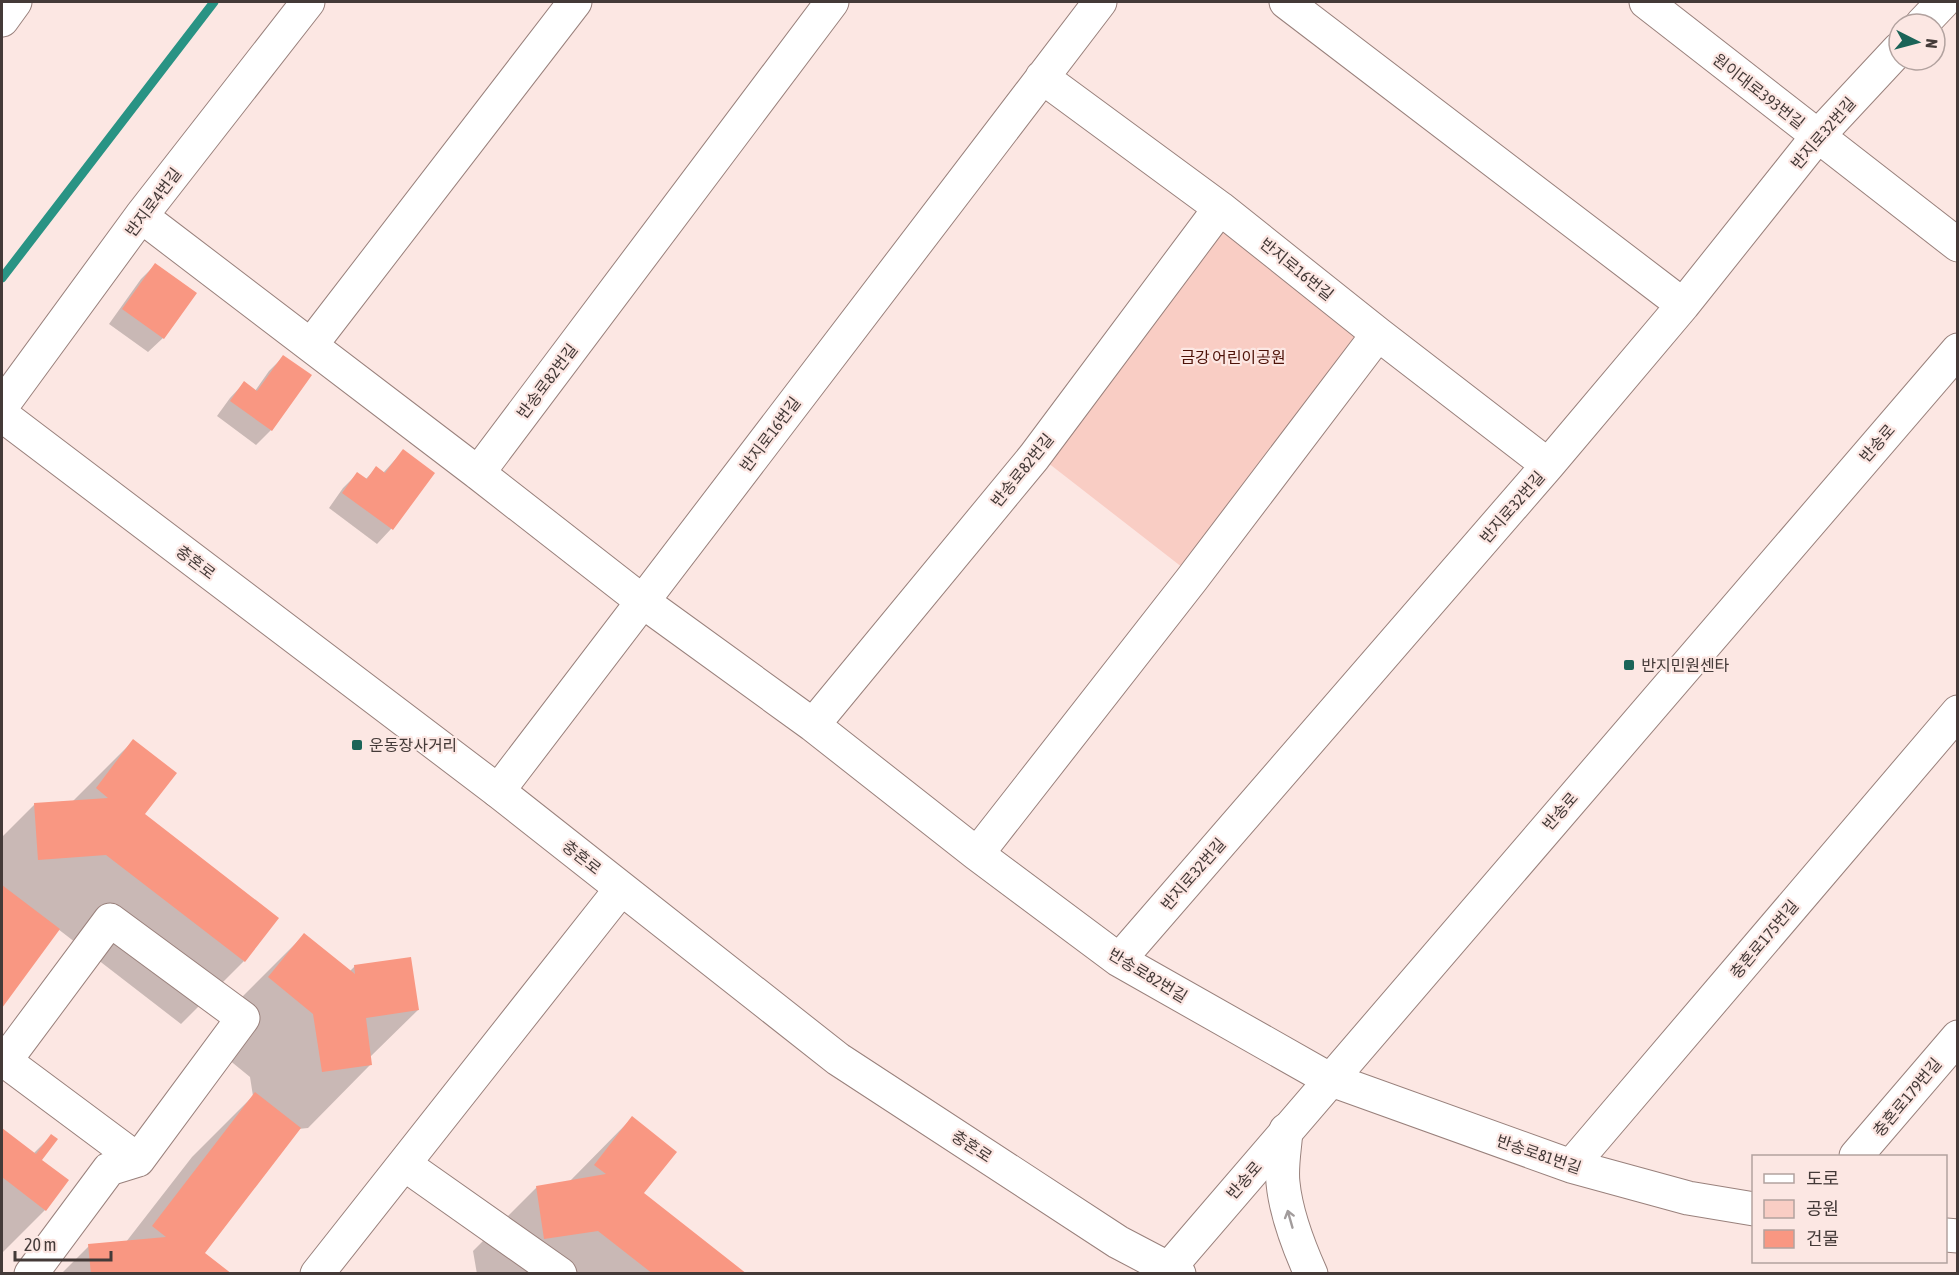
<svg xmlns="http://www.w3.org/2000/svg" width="1959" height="1275" font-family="'Asap Condensed','Noto Sans KR',sans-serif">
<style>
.green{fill:#f9cdc4}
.shadow{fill:#0003}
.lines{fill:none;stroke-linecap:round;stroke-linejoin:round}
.stream{stroke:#299384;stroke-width:9}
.building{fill:#f99782}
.minor-casing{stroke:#99817c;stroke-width:35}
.major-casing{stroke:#99817c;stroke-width:35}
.minor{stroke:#fff;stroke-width:33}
.major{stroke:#fff;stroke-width:33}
.oneway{stroke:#a29c9c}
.poi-dot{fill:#1b6458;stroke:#fce7e3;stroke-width:2}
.labels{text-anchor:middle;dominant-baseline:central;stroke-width:4.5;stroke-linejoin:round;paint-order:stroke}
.street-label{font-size:16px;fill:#443a38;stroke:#fce7e3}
.park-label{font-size:16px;fill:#4e1208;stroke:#fce7e3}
.poi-label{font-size:16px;fill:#443a38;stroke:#fce7e3;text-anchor:start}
</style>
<rect width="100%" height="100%" fill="#fce7e3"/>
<path class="green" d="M 1217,223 L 1365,336 L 1187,571 L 1043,459 Z"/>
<path class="shadow" d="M 155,265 L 163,338 L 148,352 L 109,324 L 141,279 Z
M 283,357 L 310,375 L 271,430 L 256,445 L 217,416 L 230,398 L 244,383 L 255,391 L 269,371 Z
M 403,451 L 433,473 L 391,529 L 377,544 L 329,508 L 343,488 L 357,474 L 365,480 L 376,468 L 383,473 Z
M 133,741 L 143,815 L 244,961 L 181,1024 L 58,929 L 2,1005 L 2,837 L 35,804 L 73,801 Z
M 304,935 L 350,971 L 355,966 L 418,1010 L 370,1057 L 371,1064 L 308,1128 L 298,1129 L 203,1253 L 229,1274 L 61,1274 L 89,1246 L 126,1242 L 192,1157 L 253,1096 L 250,1077 L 206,1041 L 241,998 Z
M 632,1118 L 642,1194 L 744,1274 L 477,1274 L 473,1251 L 537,1187 L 569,1182 Z
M 2,1130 L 33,1154 L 51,1136 L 40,1160 L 45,1210 L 2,1253 Z"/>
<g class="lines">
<path class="stream" d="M 2,278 L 214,2"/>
</g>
<path class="building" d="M 155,263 L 197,293 L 164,339 L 122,309 Z
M 283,355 L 312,375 L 272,431 L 230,401 L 244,381 L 257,391 Z
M 403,449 L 435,473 L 393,530 L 342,493 L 357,472 L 367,479 L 376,466 L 385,473 Z
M 133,739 L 177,773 L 145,814 L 279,918 L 245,962 L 106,855 L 38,860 L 34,803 L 108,798 L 96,788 Z
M 2,885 L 60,929 L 2,1008 Z
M 304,933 L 355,974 L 354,965 L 411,957 L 419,1010 L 366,1018 L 372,1065 L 322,1072 L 313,1014 L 268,977 Z
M 255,1092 L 301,1128 L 205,1253 L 232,1274 L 91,1274 L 88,1244 L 166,1237 L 152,1226 Z
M 632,1116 L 677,1152 L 644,1193 L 747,1274 L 653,1274 L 598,1231 L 544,1239 L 536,1186 L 606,1174 L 594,1165 Z
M 2,1128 L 36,1154 L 51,1134 L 58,1139 L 42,1160 L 69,1180 L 46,1211 L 2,1177 Z"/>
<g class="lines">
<defs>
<path id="minor" d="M 1286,2 L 1683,305
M 1646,2 L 1958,245
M 1922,24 L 1943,2
M 1042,77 L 1220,208 L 1378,334 L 1548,465
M 141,216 L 478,473 L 642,601 L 813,725 L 977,854 L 1119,960 L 1329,1079 L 1571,1166 L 1688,1198 L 1754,1209
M 311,345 L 575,2
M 2,406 L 141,216 L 308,2
M 478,473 L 832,2
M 813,725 L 1034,457 L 1220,208
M 498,791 L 1100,2
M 977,854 L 1192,579 L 1378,334
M 1119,960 L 1548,465 L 1683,305 L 1817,137 L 1899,49
M 1856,1156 L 1958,1037
M 404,1164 L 560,1274
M 1571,1166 L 1958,712
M 1946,1235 L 1958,1236
M 31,1274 L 109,1169 L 138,1160 L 243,1018 L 110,920 L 5,1061 L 138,1160
M 317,1274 L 621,889
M 1164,1274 L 1958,350"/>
<path id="major" d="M 2,20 L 15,2
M 2,415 L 498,791 L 838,1059 L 1118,1242 L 1179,1274
M 1286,1130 C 1285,1147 1281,1166 1283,1183 C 1286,1214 1298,1245 1311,1274"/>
</defs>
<use href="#minor" class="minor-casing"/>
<use href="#major" class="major-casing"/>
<use href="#minor" class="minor"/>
<use href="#major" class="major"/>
</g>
<defs><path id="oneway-shaft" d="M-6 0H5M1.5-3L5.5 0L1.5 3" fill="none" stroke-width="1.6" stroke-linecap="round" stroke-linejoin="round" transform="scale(1.5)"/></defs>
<use class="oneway" href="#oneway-shaft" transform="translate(1290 1219) rotate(-106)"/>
<g class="poi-dot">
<rect x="1623" y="659" width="12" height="12" rx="3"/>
<rect x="351" y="739" width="12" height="12" rx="3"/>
</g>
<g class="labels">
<g class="street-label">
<text transform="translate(1759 91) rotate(38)">원이대로393번길</text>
<text transform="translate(1823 133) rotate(-49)">반지로32번길</text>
<text transform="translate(153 202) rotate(-53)">반지로4번길</text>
<text transform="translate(1297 269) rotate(39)">반지로16번길</text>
<text transform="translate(547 381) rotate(-53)">반송로82번길</text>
<text transform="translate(770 434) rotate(-53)">반지로16번길</text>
<text transform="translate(1877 443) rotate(-49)">반송로</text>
<text transform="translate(1022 470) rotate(-51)">반송로82번길</text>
<text transform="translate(1512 507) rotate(-49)">반지로32번길</text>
<text transform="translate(196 562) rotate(37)">충혼로</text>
<text transform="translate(1560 811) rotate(-49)">반송로</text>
<text transform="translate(582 857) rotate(38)">충혼로</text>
<text transform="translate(1193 874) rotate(-49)">반지로32번길</text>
<text transform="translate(1764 939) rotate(-50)">충혼로175번길</text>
<text transform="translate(1148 975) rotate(31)">반송로82번길</text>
<text transform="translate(1907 1097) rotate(-50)">충혼로179번길</text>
<text transform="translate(972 1146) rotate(33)">충혼로</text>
<text transform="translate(1539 1154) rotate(19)">반송로81번길</text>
<text transform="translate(1244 1180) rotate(-49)">반송로</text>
</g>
<g class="park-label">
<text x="1233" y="357">금강 어린이공원</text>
</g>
<g class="poi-label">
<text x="1641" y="665">반지민원센타</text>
<text x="369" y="745">운동장사거리</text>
</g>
</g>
<rect width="1959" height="1275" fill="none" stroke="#443a38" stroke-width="6"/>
<rect x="1752" y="1155" width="195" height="108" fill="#fce7e3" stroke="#b2a29f" stroke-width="1.5"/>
<rect x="1764" y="1174" width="30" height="9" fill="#ffffff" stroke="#b2a29f" stroke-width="1.5"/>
<text x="1806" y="1185" font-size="18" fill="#443a38">도로</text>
<rect x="1764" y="1200" width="30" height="18" fill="#f9cdc4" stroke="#b2a29f" stroke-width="1.5"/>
<text x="1806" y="1215" font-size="18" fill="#443a38">공원</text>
<rect x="1764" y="1230" width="30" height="18" fill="#f99782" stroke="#b2a29f" stroke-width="1.5"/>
<text x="1806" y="1245" font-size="18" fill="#443a38">건물</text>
<g transform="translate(1917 42) rotate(96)"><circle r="28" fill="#fce7e3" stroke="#b2a29f" stroke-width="1.5"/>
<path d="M0-4.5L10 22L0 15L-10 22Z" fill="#1b6458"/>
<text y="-9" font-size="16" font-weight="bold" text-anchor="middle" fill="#443a38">N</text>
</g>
<path d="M15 1251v9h96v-9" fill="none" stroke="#443a38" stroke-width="3"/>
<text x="24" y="1251" font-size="18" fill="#443a38" stroke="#fce7e3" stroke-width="4.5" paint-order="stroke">20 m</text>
</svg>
